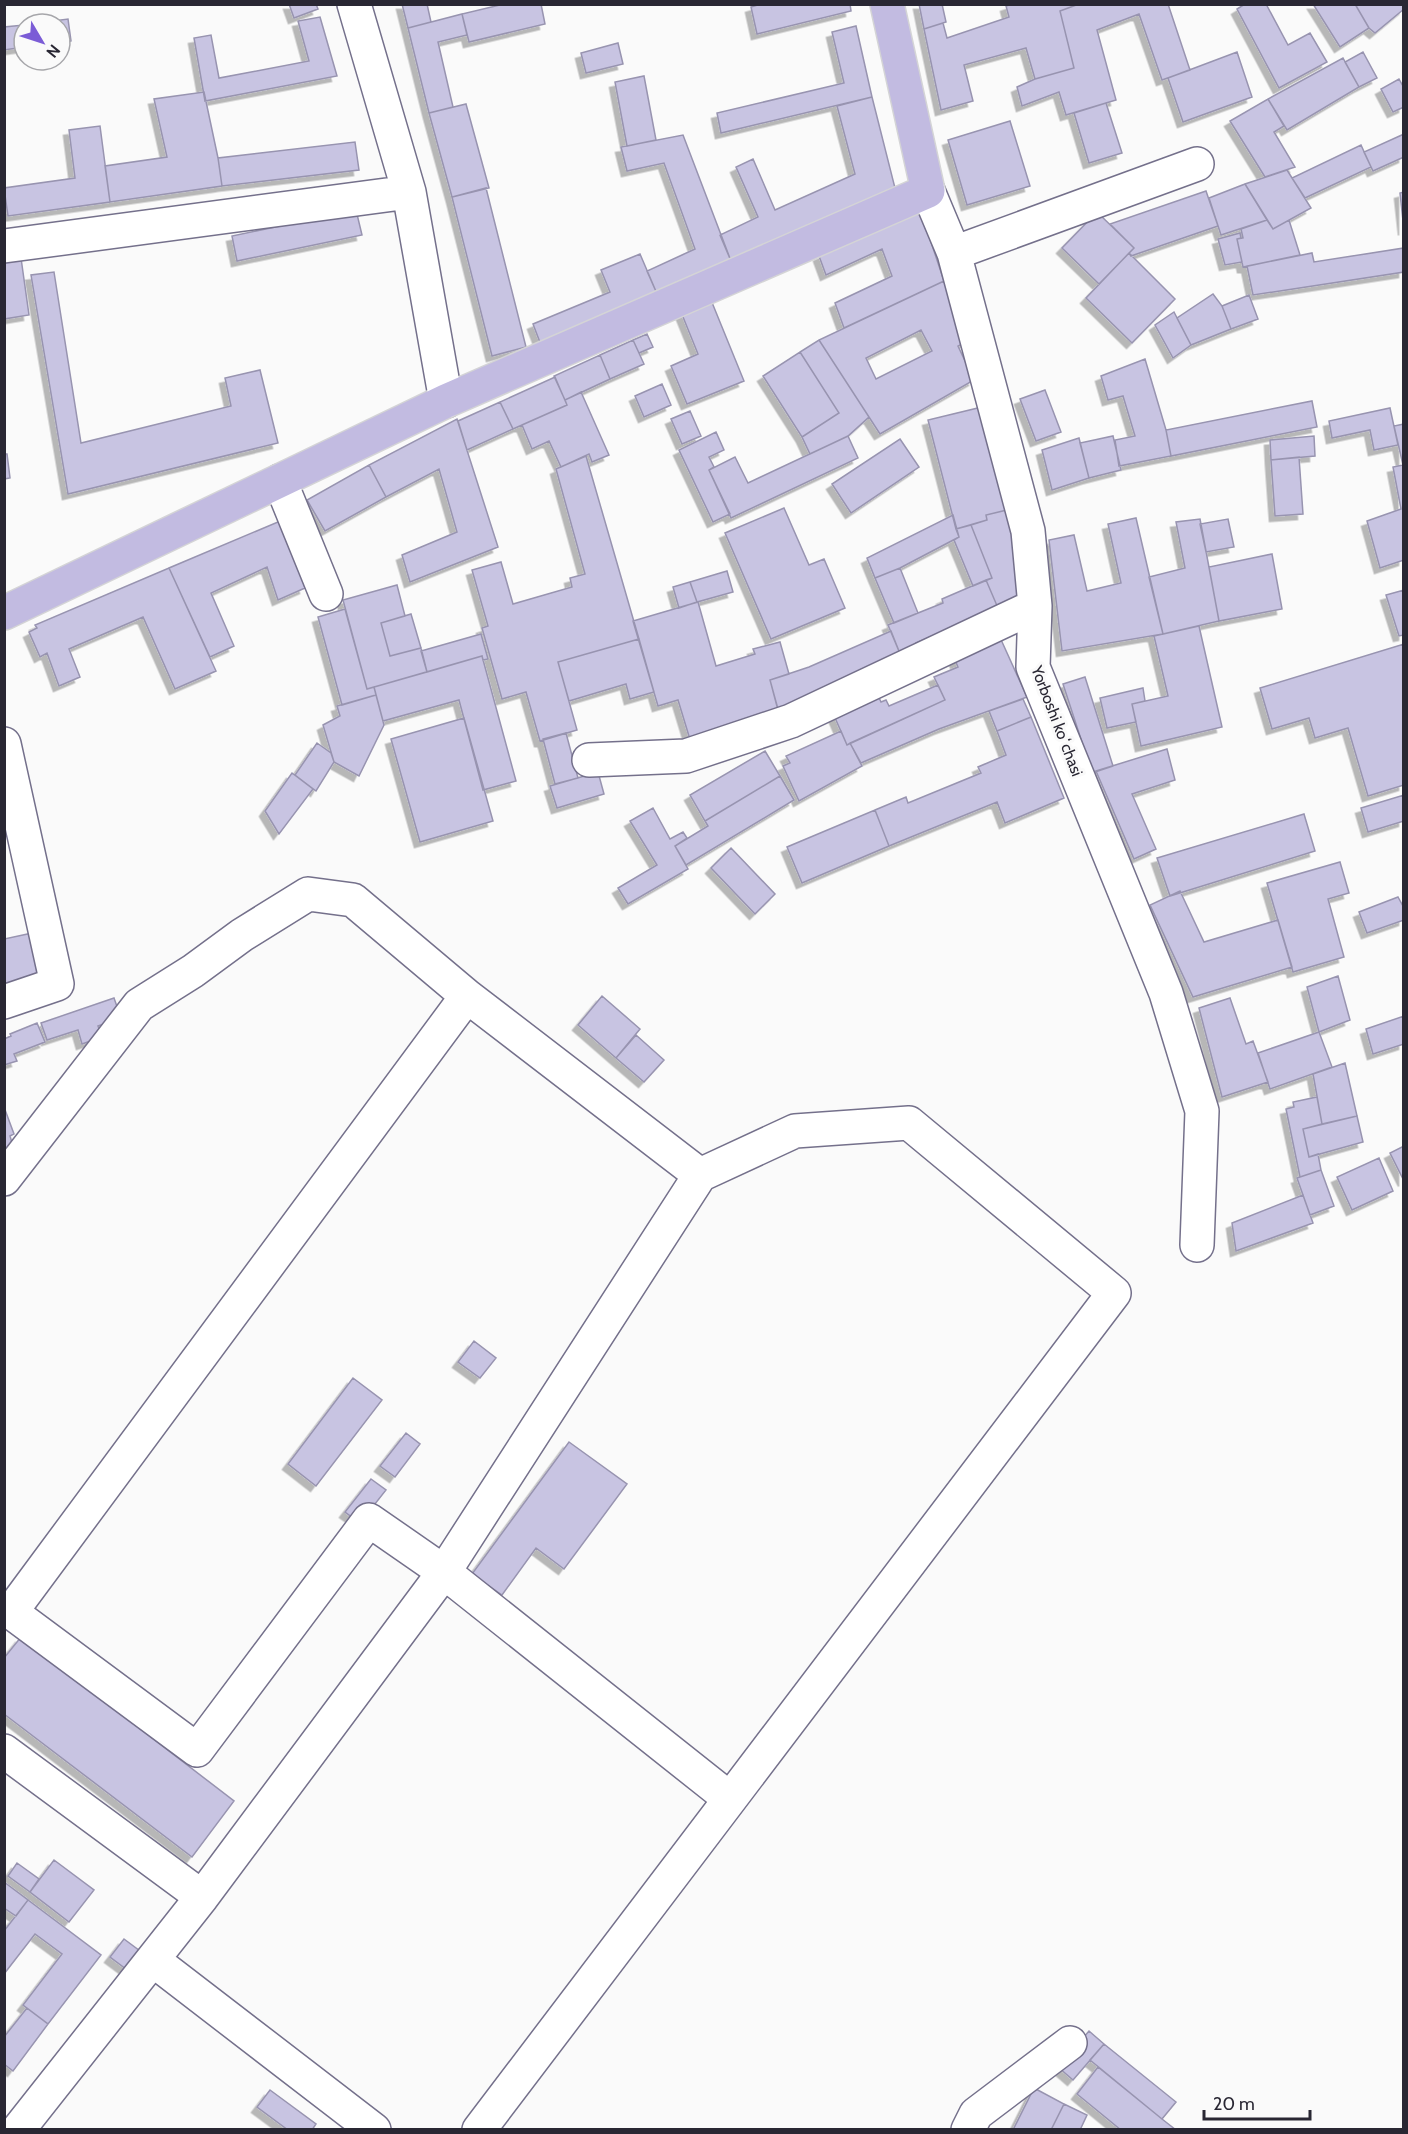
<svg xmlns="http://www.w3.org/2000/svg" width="1408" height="2134" font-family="Cabin,sans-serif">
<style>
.building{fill:#c8c4e2;stroke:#9894b0;stroke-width:1.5;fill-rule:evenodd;filter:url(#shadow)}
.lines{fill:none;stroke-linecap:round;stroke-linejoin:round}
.minor-casing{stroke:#74708b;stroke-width:36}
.major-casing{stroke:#d4d4d6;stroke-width:36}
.minor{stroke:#fff;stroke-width:33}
.major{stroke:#c2bbe1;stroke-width:33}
.labels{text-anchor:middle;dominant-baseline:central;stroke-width:6;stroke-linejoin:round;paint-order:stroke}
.street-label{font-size:16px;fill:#292733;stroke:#fafafa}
</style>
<defs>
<filter id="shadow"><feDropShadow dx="-5.5" dy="5.5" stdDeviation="0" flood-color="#0004"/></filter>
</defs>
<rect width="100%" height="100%" fill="#fafafa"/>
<path class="building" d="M 289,4 L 316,4 L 318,9 L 294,18 Z
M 402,4 L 427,4 L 431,22 L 408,28 Z
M 504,4 L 541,4 L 545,24 L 469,42 L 462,14 Z
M 761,4 L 850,4 L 851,11 L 757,34 L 751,7 Z
M 919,4 L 942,4 L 946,22 L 924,29 Z
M 1012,4 L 1079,4 L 1060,11 L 1074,68 L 1035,79 L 1026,48 L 964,65 L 973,101 L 941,110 L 924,29 L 943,23 L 947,38 L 1009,17 L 1006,6 Z
M 1079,4 L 1168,4 L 1190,70 L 1162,80 L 1139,14 L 1097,30 L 1116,100 L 1066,115 L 1059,92 L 1022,106 L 1017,87 L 1035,79 L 1074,68 L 1060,11 Z
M 1245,4 L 1266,4 L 1288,45 L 1310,33 L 1327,62 L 1279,88 L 1237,9 Z
M 1313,4 L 1355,4 L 1369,28 L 1340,47 Z
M 1355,4 L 1404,4 L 1404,9 L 1375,33 L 1369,28 Z
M 462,14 L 467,35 L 438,42 L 453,107 L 429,113 L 408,28 Z
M 320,17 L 337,76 L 205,101 L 194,38 L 211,35 L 219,78 L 309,61 L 298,21 Z
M 68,19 L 71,41 L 60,43 L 60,24 L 30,24 Z
M 24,25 L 24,47 L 4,50 L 4,27 Z
M 856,26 L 872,97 L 721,133 L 717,113 L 844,83 L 832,32 Z
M 618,43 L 623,64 L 586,73 L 581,53 Z
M 1237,52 L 1252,97 L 1183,122 L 1168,78 Z
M 1363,52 L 1377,78 L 1359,87 L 1345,62 Z
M 1343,58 L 1359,87 L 1287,130 L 1268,99 Z
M 644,76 L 656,140 L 627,146 L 615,82 Z
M 1399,79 L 1404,88 L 1404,107 L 1393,112 L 1381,89 Z
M 204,92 L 218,158 L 222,186 L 110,202 L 105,166 L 167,157 L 154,99 Z
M 872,97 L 895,188 L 731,261 L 720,235 L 758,217 L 736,167 L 753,159 L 775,210 L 855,174 L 837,106 Z
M 1268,99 L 1284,126 L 1274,132 L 1295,167 L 1265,177 L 1230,121 Z
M 1106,103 L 1122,153 L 1089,163 L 1074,113 Z
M 466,104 L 489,188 L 452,197 L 429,113 Z
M 1010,121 L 1030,186 L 967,205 L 948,140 Z
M 100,126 L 110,202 L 8,216 L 4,188 L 75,178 L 69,130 Z
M 1404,134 L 1404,157 L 1373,171 L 1364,152 Z
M 683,135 L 731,261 L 658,296 L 647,271 L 695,249 L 664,163 L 627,171 L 621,147 Z
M 355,142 L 359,170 L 222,186 L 218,158 Z
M 1361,145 L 1371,167 L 1305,198 L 1292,178 Z
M 1287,170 L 1311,208 L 1273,229 L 1245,184 Z
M 1245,184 L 1267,220 L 1221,235 L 1209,198 Z
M 486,188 L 526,347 L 492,356 L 452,197 Z
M 1206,191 L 1218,226 L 1131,256 L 1129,253 L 1134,248 L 1110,224 Z
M 1404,192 L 1404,230 L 1400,193 Z
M 920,209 L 944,281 L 844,328 L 835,303 L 892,276 L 882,249 L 826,275 L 819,256 Z
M 356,210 L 362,235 L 237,261 L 232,236 Z
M 1097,212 L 1134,248 L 1099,284 L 1062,248 Z
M 1267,220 L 1273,229 L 1289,220 L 1300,255 L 1243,267 L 1237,239 L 1243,238 L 1241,229 Z
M 1240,233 L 1241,238 L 1237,239 L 1242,262 L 1225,265 L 1218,239 Z
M 1404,248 L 1404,272 L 1253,295 L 1247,266 L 1312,253 L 1314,262 Z
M 1129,253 L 1175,299 L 1132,343 L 1086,298 Z
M 640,254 L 658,296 L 541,345 L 533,324 L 610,292 L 601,270 Z
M 21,258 L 29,315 L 4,319 L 4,261 Z
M 54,272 L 81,443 L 231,406 L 225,378 L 260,370 L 278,443 L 68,494 L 31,275 Z
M 944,281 L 966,342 L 958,346 L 974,380 L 880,434 L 819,340 ZM 921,330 L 932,351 L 876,379 L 866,358 Z
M 1213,294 L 1222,306 L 1231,329 L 1191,345 L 1177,318 Z
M 1249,295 L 1258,319 L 1231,329 L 1222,306 Z
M 711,300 L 744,381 L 687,404 L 671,366 L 698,354 L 681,312 Z
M 1174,312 L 1191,345 L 1173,358 L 1155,325 Z
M 647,334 L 653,347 L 639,353 L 633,340 Z
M 633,340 L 644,364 L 610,379 L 600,355 Z
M 819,340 L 869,417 L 848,436 L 810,454 L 802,437 L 839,413 L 800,352 Z
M 800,352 L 839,413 L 802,437 L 763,376 Z
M 600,355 L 610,379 L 565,400 L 554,376 Z
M 1145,359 L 1166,430 L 1171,456 L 1119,466 L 1115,440 L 1135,436 L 1123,396 L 1108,400 L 1101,376 Z
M 555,377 L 567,405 L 513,429 L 500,402 Z
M 662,384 L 671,405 L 644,417 L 635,396 Z
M 1045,390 L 1061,432 L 1036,441 L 1020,399 Z
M 581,392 L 609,455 L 592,462 L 589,454 L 561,467 L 549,441 L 532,449 L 522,425 L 567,405 L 565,400 Z
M 1312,401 L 1317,427 L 1171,456 L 1166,430 Z
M 500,402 L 513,429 L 467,450 L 458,421 Z
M 982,407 L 1007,510 L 986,515 L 987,520 L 956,529 L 928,420 Z
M 1390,408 L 1398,445 L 1374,450 L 1370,430 L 1332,438 L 1329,421 Z
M 690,411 L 701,436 L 682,444 L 671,419 Z
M 457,419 L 498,547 L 410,582 L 402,555 L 457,532 L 439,469 L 386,497 L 369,465 Z
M 1404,424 L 1404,465 L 1403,465 L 1394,426 Z
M 716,432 L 724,450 L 709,457 L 714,467 L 709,470 L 730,514 L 713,522 L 679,450 Z
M 848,436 L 858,458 L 731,518 L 709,470 L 735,457 L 748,483 Z
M 1113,436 L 1121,470 L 1089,478 L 1080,443 Z
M 1314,436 L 1315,456 L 1271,460 L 1270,440 Z
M 1079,438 L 1089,478 L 1052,490 L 1042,450 Z
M 900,439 L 919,467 L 851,513 L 832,484 Z
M 4,454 L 7,454 L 10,478 L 4,479 Z
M 586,456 L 639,639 L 558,662 L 577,730 L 540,741 L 526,692 L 502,699 L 482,628 L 488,626 L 472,570 L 501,562 L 513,604 L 572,587 L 570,578 L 585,574 L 556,469 Z
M 1299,457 L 1303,514 L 1275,516 L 1271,460 Z
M 369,465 L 386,497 L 325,531 L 307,500 Z
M 1403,465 L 1404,560 L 1380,568 L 1367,521 L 1401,509 L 1393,467 Z
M 784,508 L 809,565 L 824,559 L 845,608 L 771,639 L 725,533 Z
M 1007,510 L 1028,604 L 998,608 L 986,580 L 992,578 L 971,525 L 987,520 L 986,515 Z
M 953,515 L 959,537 L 900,568 L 875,578 L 867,558 Z
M 1136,518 L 1163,634 L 1062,651 L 1049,540 L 1074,535 L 1087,591 L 1121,583 L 1108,524 Z
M 285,519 L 305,588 L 278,600 L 267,567 L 211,593 L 234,646 L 210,657 L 169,568 Z
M 1200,519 L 1219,621 L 1163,634 L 1149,577 L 1185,568 L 1176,522 Z
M 1228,519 L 1234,547 L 1206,552 L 1200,524 Z
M 971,525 L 992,578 L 973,586 L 954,540 L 959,537 L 956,529 Z
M 1272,554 L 1282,609 L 1219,621 L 1209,567 Z
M 169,568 L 216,671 L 175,689 L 143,617 L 69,649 L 80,677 L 59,686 L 47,653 L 40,657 L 29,632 L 37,628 L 35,625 Z
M 900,568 L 918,613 L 894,623 L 875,578 Z
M 727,571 L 733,592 L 697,602 L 690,582 Z
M 986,580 L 998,608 L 916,643 L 919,649 L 901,656 L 888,625 L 943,603 L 942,599 Z
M 690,582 L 697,602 L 679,608 L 673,587 Z
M 397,585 L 405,616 L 381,623 L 390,656 L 421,648 L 427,672 L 367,689 L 343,600 Z
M 1404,590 L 1404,635 L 1399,636 L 1386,595 Z
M 698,602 L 716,666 L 755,654 L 753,649 L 780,642 L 789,674 L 770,680 L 781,720 L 692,746 L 678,700 L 658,706 L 633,621 Z
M 345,609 L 367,689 L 374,687 L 376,695 L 342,705 L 318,617 Z
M 411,614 L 421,648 L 390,656 L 381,623 Z
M 1199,626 L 1222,727 L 1141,746 L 1132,704 L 1168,696 L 1154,636 Z
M 891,631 L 901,656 L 779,714 L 770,680 L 809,667 Z
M 998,633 L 1027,697 L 939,729 L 861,763 L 850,743 L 945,700 L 934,677 L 958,667 L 952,653 Z
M 481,634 L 488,659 L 483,660 L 482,656 L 427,672 L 421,651 Z
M 639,639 L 654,692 L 630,699 L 626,684 L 569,701 L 558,662 Z
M 1404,644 L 1404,785 L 1368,796 L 1348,728 L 1315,738 L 1309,718 L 1272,729 L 1260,688 Z
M 482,656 L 516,781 L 483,790 L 459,700 L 383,721 L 374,687 Z
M 1085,677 L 1113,766 L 1092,773 L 1063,684 Z
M 938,685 L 945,700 L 847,745 L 832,711 L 876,691 L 881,702 L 886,700 L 889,706 Z
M 1143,688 L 1145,701 L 1132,704 L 1136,722 L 1107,728 L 1100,698 Z
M 376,695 L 384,725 L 359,776 L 334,762 L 323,725 L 340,716 L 337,706 Z
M 1023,699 L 1031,717 L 997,731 L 989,711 Z
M 1031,717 L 1064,798 L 1005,823 L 997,802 L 889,846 L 875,810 L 906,797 L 908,803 L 981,773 L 978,767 L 1006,755 L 997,731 Z
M 464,718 L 493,821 L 420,842 L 391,739 Z
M 841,731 L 847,745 L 850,743 L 862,766 L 799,801 L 783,766 L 790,763 L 786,756 Z
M 566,733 L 578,778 L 555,784 L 543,739 Z
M 317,743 L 331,753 L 334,762 L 316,791 L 295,775 Z
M 1167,749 L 1175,780 L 1132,794 L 1156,849 L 1134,859 L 1096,771 Z
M 765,751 L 780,776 L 705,821 L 690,795 Z
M 598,772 L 604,794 L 557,808 L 550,786 Z
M 292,773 L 313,789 L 279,834 L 265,811 Z
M 780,776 L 794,800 L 686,865 L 675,846 L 708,826 L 705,821 Z
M 1404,795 L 1404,821 L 1368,832 L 1361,808 Z
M 653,808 L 670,839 L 683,832 L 687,838 L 675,846 L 688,869 L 628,904 L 618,888 L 657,865 L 630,821 Z
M 875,810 L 889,846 L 802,883 L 787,847 Z
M 1304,814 L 1315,851 L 1170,896 L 1157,858 Z
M 731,848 L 775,894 L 755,914 L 711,868 Z
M 1340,862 L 1349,893 L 1328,899 L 1344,957 L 1293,972 L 1267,883 Z
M 1180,891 L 1204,942 L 1278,920 L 1292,967 L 1193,997 L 1150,905 Z
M 1398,897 L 1404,908 L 1404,920 L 1367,933 L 1359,912 Z
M 37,932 L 48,981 L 4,991 L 4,939 Z
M 1338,976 L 1350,1020 L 1319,1032 L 1307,987 Z
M 602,996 L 640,1029 L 616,1058 L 578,1025 Z
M 114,998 L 121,1018 L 98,1026 L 102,1037 L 82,1044 L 78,1030 L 47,1040 L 41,1023 Z
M 1230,998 L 1246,1044 L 1253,1041 L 1268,1082 L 1222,1097 L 1199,1008 Z
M 1404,1016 L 1404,1044 L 1373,1054 L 1366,1029 Z
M 37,1023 L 45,1042 L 14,1054 L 17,1061 L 4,1065 L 4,1039 L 11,1036 L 10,1034 Z
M 1319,1032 L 1332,1067 L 1270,1089 L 1258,1053 Z
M 636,1035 L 664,1060 L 644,1082 L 616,1058 Z
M 1345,1063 L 1357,1116 L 1322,1124 L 1313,1074 Z
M 1317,1097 L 1322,1124 L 1303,1129 L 1309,1157 L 1318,1154 L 1321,1170 L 1300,1177 L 1286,1109 L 1294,1107 L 1293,1102 Z
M 4,1107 L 14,1134 L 10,1136 L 17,1160 L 4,1164 Z
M 1357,1116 L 1363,1142 L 1309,1157 L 1303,1129 Z
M 1404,1146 L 1404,1181 L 1390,1153 Z
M 1379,1158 L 1393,1191 L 1352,1210 L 1337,1177 Z
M 1321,1170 L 1334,1206 L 1310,1215 L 1297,1178 Z
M 1303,1195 L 1313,1223 L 1236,1251 L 1232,1223 Z
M 474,1341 L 496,1358 L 480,1378 L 458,1362 Z
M 353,1378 L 382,1400 L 316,1486 L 288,1464 Z
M 406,1433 L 420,1444 L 395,1477 L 380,1466 Z
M 569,1442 L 627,1484 L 564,1569 L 536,1548 L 502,1595 L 472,1574 Z
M 371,1479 L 386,1490 L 360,1523 L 345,1512 Z
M 21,1637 L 234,1801 L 192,1857 L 4,1714 L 4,1658 Z
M 54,1860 L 94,1890 L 69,1922 L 30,1892 Z
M 17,1863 L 39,1879 L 30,1892 L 8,1876 Z
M 4,1882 L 28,1900 L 16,1916 L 4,1908 Z
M 28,1900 L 101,1955 L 48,2024 L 23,2005 L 62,1954 L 35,1934 L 4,1974 L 4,1931 Z
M 124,1939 L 144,1954 L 130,1972 L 110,1957 Z
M 27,2008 L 48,2024 L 13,2071 L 4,2064 L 4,2037 Z
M 1089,2031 L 1104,2044 L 1073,2080 L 1058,2067 Z
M 1104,2044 L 1176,2102 L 1162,2119 L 1090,2060 Z
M 1098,2067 L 1162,2119 L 1176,2130 L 1121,2130 L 1077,2094 Z
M 1034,2088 L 1064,2104 L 1051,2130 L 1013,2130 Z
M 270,2090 L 316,2124 L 312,2130 L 288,2130 L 257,2107 Z
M 1064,2104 L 1087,2115 L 1080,2130 L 1051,2130 Z"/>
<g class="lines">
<defs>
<path id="minor" d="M 354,4 L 409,192 L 446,401
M 928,191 L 954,253 L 1028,531 L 1035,606 L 1033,667 L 1166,993 L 1202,1111 L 1197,1245
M 4,246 L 409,192
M 954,253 L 1197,164
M 280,481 L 326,594
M 4,744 L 57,984 L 4,1002
M 589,760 L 686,756 L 791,721 L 1035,606
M 700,1175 L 467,996 L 11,1612 L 197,1750 L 369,1520 L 444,1572 L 730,1799
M 4,1179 L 139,1005 L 193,971 L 242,935 L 308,894 L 353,900 L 467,996
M 4,1751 L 202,1897
M 153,1960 L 374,2130
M 18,2130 L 202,1897 L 444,1572 L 700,1175 L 795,1131 L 909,1123 L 1114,1293 L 479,2130
M 968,2130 L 976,2114 L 1070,2043"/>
<path id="major" d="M 4,613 L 446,401 L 928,191 L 887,4"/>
</defs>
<use href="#minor" class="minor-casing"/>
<use href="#major" class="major-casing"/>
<use href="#minor" class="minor"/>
<use href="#major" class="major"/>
</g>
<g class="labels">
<g class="street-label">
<text transform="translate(1057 721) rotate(69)">Yorboshi koʻchasi</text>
</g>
</g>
<rect width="1408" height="2134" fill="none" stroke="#292733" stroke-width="12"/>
<g transform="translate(42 42) rotate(129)"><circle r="28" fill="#fafafa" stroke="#a6a6aa" stroke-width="1.5"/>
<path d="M0-4.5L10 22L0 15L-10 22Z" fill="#7b5cd6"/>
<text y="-9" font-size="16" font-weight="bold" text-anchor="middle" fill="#292733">N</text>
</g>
<path d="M1204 2110v9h106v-9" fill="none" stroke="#292733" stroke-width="3"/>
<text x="1213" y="2110" font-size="18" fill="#292733" stroke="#fafafa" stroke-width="4.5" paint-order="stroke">20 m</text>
</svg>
